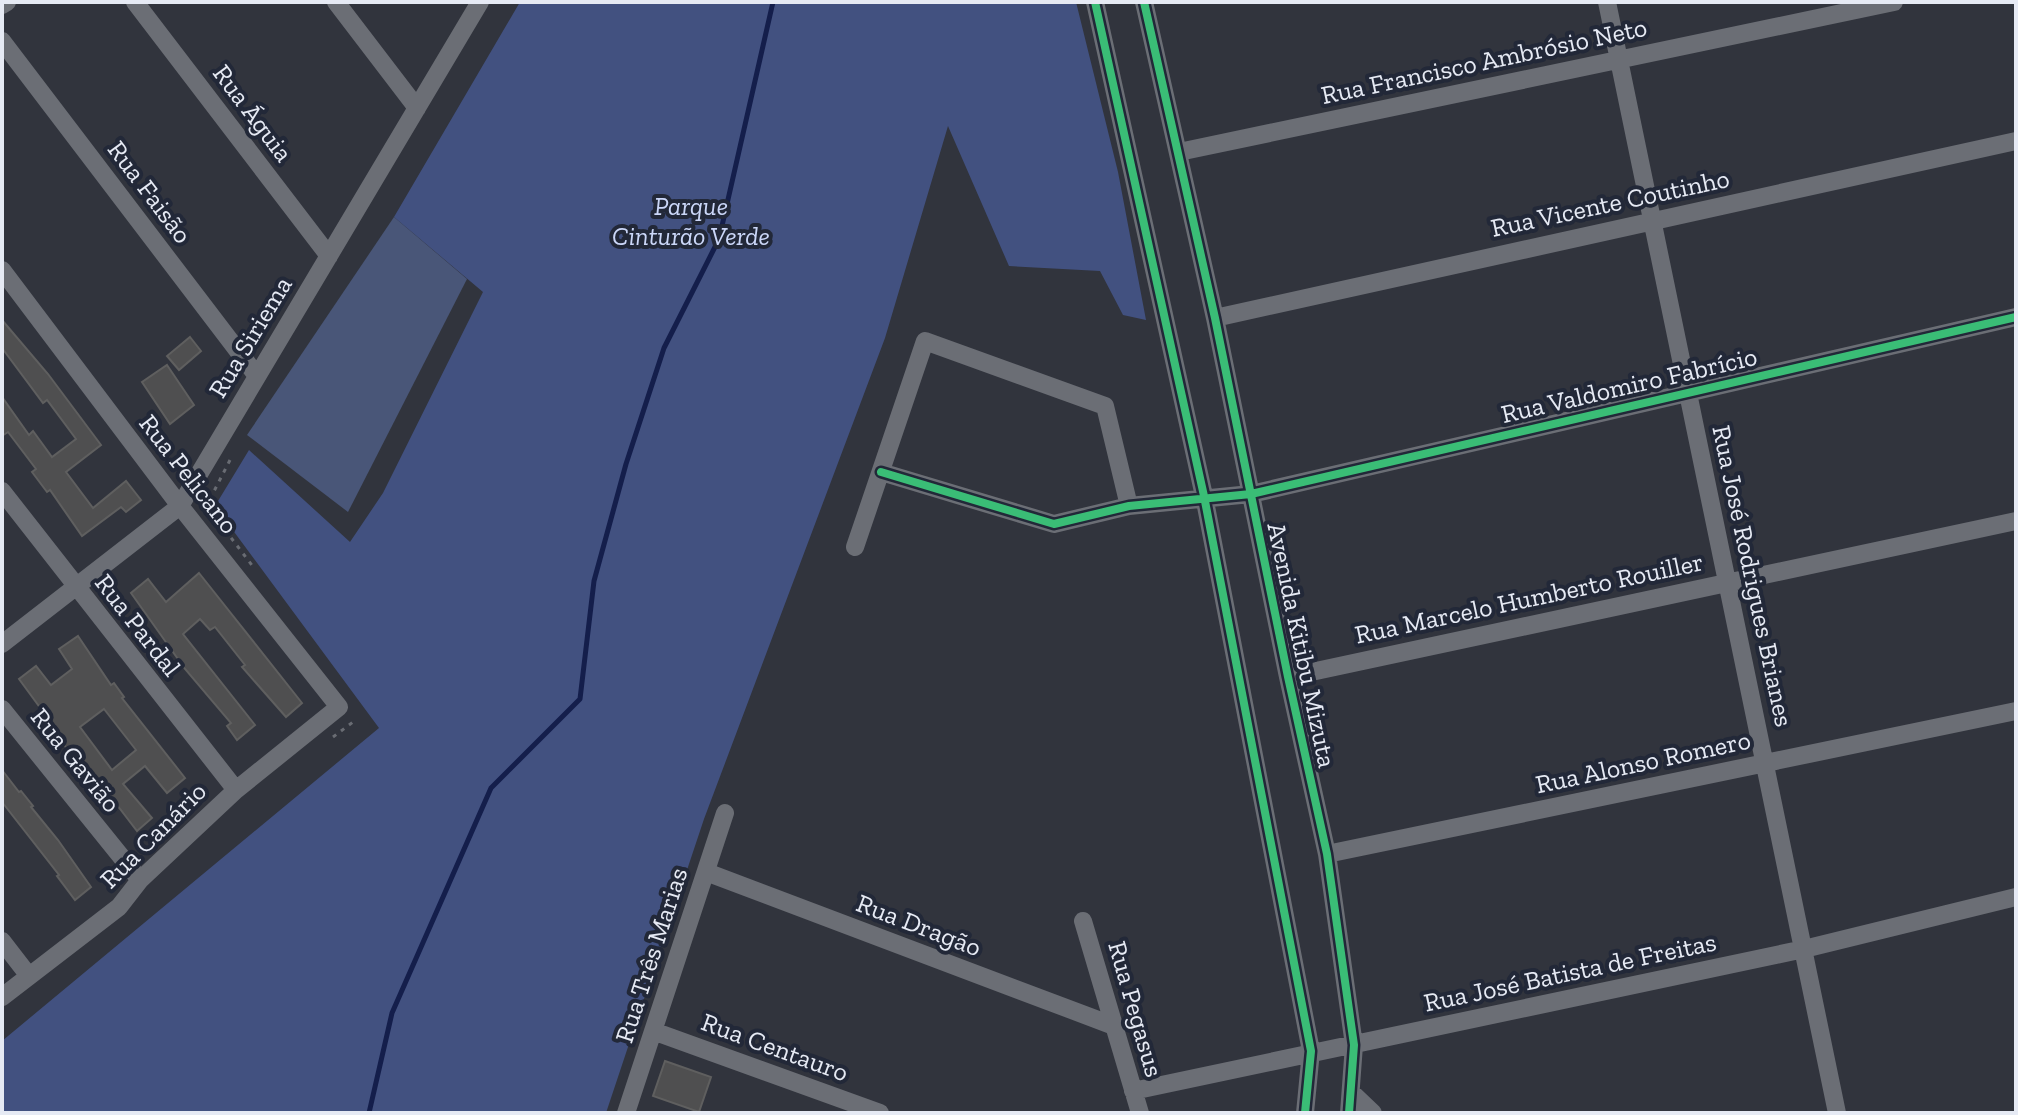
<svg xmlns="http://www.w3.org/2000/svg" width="2018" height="1115" font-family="'Zilla Slab',serif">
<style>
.green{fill:#495678}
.forest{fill:#425180}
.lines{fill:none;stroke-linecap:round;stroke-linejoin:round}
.stream{stroke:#141e4b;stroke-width:5}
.building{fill:#4f4f50;stroke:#5f5f5f;stroke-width:2;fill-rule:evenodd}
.path{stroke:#696c73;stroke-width:3;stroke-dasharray:4 6;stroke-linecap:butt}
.minor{stroke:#6b6e75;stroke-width:18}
.cycleway-casing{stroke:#222838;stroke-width:13}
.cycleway{stroke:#3abd76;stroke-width:8}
.labels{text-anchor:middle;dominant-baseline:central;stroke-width:8;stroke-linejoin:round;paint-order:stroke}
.street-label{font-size:26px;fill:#e6eaf4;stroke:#222838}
.park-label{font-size:26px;font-style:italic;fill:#cbd7f8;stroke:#222838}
</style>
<rect width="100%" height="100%" fill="#31343d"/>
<path class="green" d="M 394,217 L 467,279 L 348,512 L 247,435 Z"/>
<path class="forest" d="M 520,2 L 1076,2 L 1118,172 L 1146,320 L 1123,315 L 1100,271 L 1009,266 L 948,126 L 885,338 L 704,819 L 606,1113 L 2,1113 L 2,1041 L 379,728 L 215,506 L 249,450 L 350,542 L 383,493 L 483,292 L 394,217 Z"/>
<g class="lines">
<path class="stream" d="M 369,1113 L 392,1013 L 491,788 L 580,699 L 594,581 L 626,464 L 664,348 L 719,239 L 773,2"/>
</g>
<path class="building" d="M 2,320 L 48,374 L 101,445 L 66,472 L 93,508 L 126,481 L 141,500 L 126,512 L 121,507 L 82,536 L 50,490 L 47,492 L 32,472 L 36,469 L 8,432 L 2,436 L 2,397 L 29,435 L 33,431 L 52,457 L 76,439 L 47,400 L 43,403 L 2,348 Z
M 190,337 L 201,351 L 179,370 L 167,356 Z
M 167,365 L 194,405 L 170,424 L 142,382 Z
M 199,573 L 302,703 L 286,717 L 242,667 L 245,665 L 215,627 L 210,630 L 200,619 L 183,634 L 255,725 L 237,740 L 227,726 L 231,723 L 185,669 L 131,593 L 148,579 L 166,602 Z
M 78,636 L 111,685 L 114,683 L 124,697 L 122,698 L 185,778 L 167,793 L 145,766 L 123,784 L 152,818 L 137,831 L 88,767 L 83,770 L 61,741 L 49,726 L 52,724 L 19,679 L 36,666 L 51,685 L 72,669 L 59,649 ZM 104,709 L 136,750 L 112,770 L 80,727 Z
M 2,770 L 19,792 L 21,791 L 33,806 L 31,807 L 58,840 L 91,887 L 75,900 L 57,876 L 59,875 L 2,802 Z
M 665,1061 L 711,1077 L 699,1112 L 653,1096 Z"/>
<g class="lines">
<path class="path" d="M 230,460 L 209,501 L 210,510 L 254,568
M 333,737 L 353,722 L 353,718"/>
<path class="minor" d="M 135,2 L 329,256
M 336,2 L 417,108
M 1095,2 L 1204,496 L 1311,1051 L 1305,1113
M 1144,2 L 1215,318 L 1288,677 L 1327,854 L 1354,1045 L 1349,1113
M 1607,2 L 1837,1113
M 2,5 L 7,2
M 2,41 L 257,376
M 1179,152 L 1894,2
M 2,270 L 180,506 L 339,707 L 236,790 L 140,880 L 119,907 L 2,997
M 1215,318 L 2016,141
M 881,472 L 1054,524 L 1129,506 L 1251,494 L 2016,317
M 2,491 L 236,790
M 855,547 L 925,341 L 1105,406 L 1129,506
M 2,644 L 180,506 L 480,2
M 1288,677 L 2016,521
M 2,709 L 140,880
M 1327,854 L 2016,711
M 706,872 L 1114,1026
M 1083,921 L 1140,1113
M 2,941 L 29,976
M 653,1031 L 880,1113
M 1133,1091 L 1804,949 L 2016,897
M 1352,1093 L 1373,1113
M 626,1113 L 725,813"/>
<defs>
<path id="cycleway" d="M 1095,2 L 1204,496 L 1311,1051 L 1305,1113
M 1144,2 L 1215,318 L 1288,677 L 1327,854 L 1354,1045 L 1349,1113
M 881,472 L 1054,524 L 1129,506 L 1251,494 L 2016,317"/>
</defs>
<use href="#cycleway" class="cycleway-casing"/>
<use href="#cycleway" class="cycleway"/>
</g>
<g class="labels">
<g class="street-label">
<text transform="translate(1484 61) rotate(-12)">Rua Francisco Ambrósio Neto</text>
<text transform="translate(253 113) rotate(53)">Rua Águia</text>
<text transform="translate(150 192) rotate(53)">Rua Faisão</text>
<text transform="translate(1610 203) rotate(-12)">Rua Vicente Coutinho</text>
<text transform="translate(250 337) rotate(-59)">Rua Siriema</text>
<text transform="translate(1629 385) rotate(-13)">Rua Valdomiro Fabrício</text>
<text transform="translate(189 474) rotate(52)">Rua Pelicano</text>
<text transform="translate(1753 576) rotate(78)">Rua José Rodrigues Brianes</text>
<text transform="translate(1529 598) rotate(-12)">Rua Marcelo Humberto Rouiller</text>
<text transform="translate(138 625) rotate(52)">Rua Pardal</text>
<text transform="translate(1302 645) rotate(78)">Avenida Kitibu Mizuta</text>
<text transform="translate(76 760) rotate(51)">Rua Gavião</text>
<text transform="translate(1643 762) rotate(-12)">Rua Alonso Romero</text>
<text transform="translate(153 835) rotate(-45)">Rua Canário</text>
<text transform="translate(919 925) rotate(21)">Rua Dragão</text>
<text transform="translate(651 955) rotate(-72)">Rua Três Marias</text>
<text transform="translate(1570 972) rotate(-12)">Rua José Batista de Freitas</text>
<text transform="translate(1136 1009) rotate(74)">Rua Pegasus</text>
<text transform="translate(775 1047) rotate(20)">Rua Centauro</text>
</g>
<g class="park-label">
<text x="691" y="206">Parque<tspan x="691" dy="30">Cinturão Verde</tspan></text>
</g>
</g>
<rect width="2018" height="1115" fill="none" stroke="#e6eaf4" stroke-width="8"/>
</svg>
